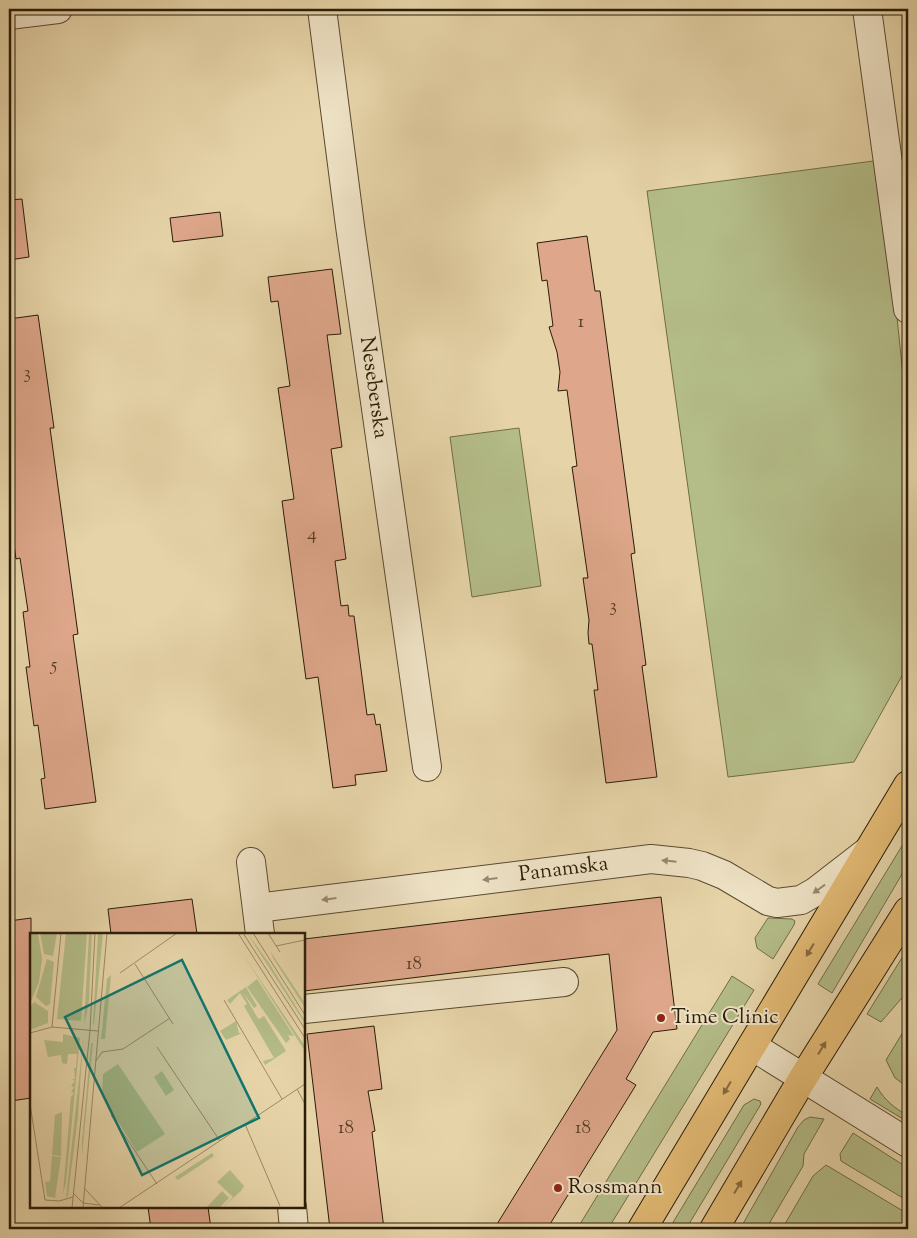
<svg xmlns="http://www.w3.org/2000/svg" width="917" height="1238" font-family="'Sorts Mill Goudy',serif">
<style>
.green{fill:#b4bd88;stroke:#706c48}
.building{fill:#dea78b;stroke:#2b1c08}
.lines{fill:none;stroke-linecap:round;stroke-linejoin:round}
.minor-casing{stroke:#5a4a30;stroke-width:30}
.major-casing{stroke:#2b1c08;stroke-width:30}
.minor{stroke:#efe3c6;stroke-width:28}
.major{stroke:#e3ba74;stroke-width:28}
.oneway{fill:#978970}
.oneway2{fill:#876b3e}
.poi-dot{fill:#8f2418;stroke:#efe3c6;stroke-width:2}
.labels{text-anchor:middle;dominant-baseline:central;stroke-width:4;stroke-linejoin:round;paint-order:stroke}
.number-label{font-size:19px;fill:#583f29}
.street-label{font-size:21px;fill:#2b1c08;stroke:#efe3c6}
.poi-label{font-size:21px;fill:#2b1c08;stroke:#efe3c6;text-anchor:start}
.inset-road{fill:none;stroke:#9b8a68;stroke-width:1}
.view{fill:#0f766e;fill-opacity:0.15;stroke:#0f766e;stroke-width:2.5}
.inset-edge{fill:none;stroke:#2b1c08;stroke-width:2.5}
</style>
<rect width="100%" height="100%" fill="#e6d4a8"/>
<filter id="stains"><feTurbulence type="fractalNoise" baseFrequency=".004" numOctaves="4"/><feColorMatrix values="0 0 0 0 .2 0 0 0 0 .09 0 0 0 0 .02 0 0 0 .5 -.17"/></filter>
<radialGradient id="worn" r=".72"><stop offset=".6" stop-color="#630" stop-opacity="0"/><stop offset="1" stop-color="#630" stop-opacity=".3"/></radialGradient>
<path class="green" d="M 881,160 L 908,425 L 908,665 L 854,762 L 728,777 L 647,191 Z
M 519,428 L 541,586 L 472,597 L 450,437 Z
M 908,836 L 908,864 L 832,993 L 818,984 Z
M 768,918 L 792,919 L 795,921 L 794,925 L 773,959 L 757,948 L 755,938 Z
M 908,948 L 908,991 L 881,1022 L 867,1014 Z
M 732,976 L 754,990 L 608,1229 L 577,1229 Z
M 908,1024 L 908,1087 L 895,1078 L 886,1060 Z
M 877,1087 C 885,1101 895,1108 908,1116 L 908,1122 L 870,1099 Z
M 754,1099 L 760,1101 L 761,1104 L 686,1229 L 669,1229 L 744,1105 Z
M 810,1117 L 824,1119 L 804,1154 L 803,1166 L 766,1229 L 740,1229 L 798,1127 L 804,1120 Z
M 853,1133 L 908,1168 L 908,1201 L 841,1161 L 840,1154 Z
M 826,1165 L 908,1214 L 908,1229 L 782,1229 L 813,1176 Z"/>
<path class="building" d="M 22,199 L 29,257 L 9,260 L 9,200 Z
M 220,212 L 223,236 L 173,242 L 170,218 Z
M 587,236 L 595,291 L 600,291 L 635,553 L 631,554 L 646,665 L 642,666 L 657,777 L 606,783 L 594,690 L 598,690 L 592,644 L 589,644 L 588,633 L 589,620 L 583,578 L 588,578 L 572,467 L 577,466 L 567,390 L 558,391 L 560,372 L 557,352 L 549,327 L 553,326 L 547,280 L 542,281 L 537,243 Z
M 332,269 L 341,334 L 327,335 L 342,447 L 331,449 L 346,559 L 335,561 L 341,606 L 348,605 L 349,616 L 354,616 L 367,715 L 374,714 L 376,725 L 380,724 L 387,771 L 355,775 L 356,785 L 333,788 L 318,677 L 306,679 L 282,501 L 294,499 L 278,388 L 290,386 L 278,301 L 271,302 L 268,277 Z
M 38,315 L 54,428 L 50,428 L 78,634 L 73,635 L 96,802 L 45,809 L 41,779 L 45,778 L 38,725 L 34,726 L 26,667 L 30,667 L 23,612 L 28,611 L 20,558 L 16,559 L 9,508 L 9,319 Z
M 661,897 L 677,1029 L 653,1032 L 626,1079 L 636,1085 L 547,1229 L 494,1229 L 617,1030 L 609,954 L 304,991 L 304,939 Z
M 192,899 L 197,934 L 111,934 L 108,909 Z
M 31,918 L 31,1098 L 11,1101 L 9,1086 L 9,921 Z
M 374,1026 L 382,1089 L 368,1091 L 375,1131 L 372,1132 L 384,1229 L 330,1229 L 307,1034 Z
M 148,1207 L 208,1207 L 211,1229 L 151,1229 Z"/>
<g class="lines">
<defs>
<g id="minor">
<path id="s1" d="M 322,9 L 350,226 L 427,767"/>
<path d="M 867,9 L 908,309"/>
<path d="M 9,15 L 58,9"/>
<path d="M 251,862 L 260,934"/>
<path id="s2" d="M 257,908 L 651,859 L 689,863 L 702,866 L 724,875 L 768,901 L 777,903 L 801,900 L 815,892 L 868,851"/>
<path d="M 304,1009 L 564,982"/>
<path d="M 752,1046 L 908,1143"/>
<path d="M 292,1207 L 294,1229"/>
</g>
<path id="major" d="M 642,1229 L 908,785
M 714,1229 L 803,1078 L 908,911"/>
</defs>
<use href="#minor" class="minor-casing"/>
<use href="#major" class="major-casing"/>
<use href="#minor" class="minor"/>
<use href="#major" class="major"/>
</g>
<defs><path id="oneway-solid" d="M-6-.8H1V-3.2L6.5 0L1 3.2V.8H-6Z" transform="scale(1.25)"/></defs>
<g class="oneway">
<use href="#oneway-solid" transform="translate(669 861) rotate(-174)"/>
<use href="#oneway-solid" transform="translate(490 879) rotate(173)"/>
<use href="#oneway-solid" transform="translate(819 889) rotate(144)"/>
<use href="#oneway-solid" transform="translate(329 899) rotate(173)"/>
</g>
<g class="oneway2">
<use href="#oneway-solid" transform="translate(810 950) rotate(121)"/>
<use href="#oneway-solid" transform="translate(822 1048) rotate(-58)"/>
<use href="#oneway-solid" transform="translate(727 1088) rotate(121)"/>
<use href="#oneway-solid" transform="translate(738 1187) rotate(-59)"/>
</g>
<g class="poi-dot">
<circle cx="661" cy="1018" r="5"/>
<circle cx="558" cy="1188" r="5"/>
</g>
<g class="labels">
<g class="number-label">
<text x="581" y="322">1</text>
<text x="27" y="373">3</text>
<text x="312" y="534">4</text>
<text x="613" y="606">3</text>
<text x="54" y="665">5</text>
<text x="414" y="964">18</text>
<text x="346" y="1128">18</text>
<text x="583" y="1128">18</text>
</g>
<g class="street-label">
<text stroke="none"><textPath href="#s1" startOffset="382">Neseberska</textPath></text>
<text stroke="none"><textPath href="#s2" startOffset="309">Panamska</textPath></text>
</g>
<g class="poi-label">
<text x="671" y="1018">Time Clinic</text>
<text x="568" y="1188">Rossmann</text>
</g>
</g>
<g transform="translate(30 933)">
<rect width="275" height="275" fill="#e6d4a8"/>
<path d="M 0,0 L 8,0 L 12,26 L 9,49 L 0,70 ZM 10,0 L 27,0 L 23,23 L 14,21 ZM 36,0 L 57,0 L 51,88 L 27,86 ZM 59,0 L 62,0 L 59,68 L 54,93 ZM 68,0 L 73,0 L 64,92 L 63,91 ZM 217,0 L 239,30 L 275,88 L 274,89 ZM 210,17 L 275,113 L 275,118 ZM 240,18 L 275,70 L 275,75 L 243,25 ZM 17,26 L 24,29 L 20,71 L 16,73 L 6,64 ZM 81,42 L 75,106 L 71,106 L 77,46 ZM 227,46 L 264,103 L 258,102 L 260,106 L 256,110 L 217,54 ZM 216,54 L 227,73 L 224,75 L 213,59 L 227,84 L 229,86 L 234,83 L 256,118 L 235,132 L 233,128 L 244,125 L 214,73 L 217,71 L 210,60 L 200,71 L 197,67 ZM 4,69 L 18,78 L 18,90 L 0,97 L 0,74 ZM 206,88 L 209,100 L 212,100 L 196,107 L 190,98 ZM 33,101 L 50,105 L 36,249 L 33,261 L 41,164 L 44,160 L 41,159 L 44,154 L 41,153 L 45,148 L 42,146 L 45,146 L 44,135 L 46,135 L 47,121 L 38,121 L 37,131 L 32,130 L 31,122 L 18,124 L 14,107 L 33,109 ZM 53,109 L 48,183 L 38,262 L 36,265 ZM 61,110 L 63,110 L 52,223 L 52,208 ZM 88,131 L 135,201 L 107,219 L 72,163 L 73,141 ZM 132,138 L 144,157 L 136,163 L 124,144 ZM 32,179 L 31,223 L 22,222 L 25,182 ZM 182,220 L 184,223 L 148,247 L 145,244 ZM 22,223 L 31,224 L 25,265 L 17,263 L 15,249 L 20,248 ZM 200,237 L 214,253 L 211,258 L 192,275 L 203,264 L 187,249 ZM 192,258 L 199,265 L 189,275 L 176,275 Z" fill="#b4bd88"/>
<path class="inset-road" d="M 208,0 L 275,105M 213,0 L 275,96M 223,0 L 275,82M 238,0 L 250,19M 246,13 L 275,7M 105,31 L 143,91M 90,40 L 147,0M 194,67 L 252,166M 22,94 L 31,0M 0,100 L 22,94 L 68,98M 127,114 L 190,208M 66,128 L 72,119 L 93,116 L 140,85M 267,156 L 275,171M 0,171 L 15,267 L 29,268 L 43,264M 81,182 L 127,251M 215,191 L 250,273M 54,255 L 73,275M 43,260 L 53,270 L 69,272M 42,275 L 60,97 L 65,0M 53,275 L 77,0M 89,275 L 275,151"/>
<path class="view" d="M 152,27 L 229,185 L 112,242 L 35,84 Z"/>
<rect width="275" height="275" class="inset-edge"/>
</g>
<rect width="917" height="1238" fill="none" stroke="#e6d4a8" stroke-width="30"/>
<rect x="10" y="10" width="897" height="1218" fill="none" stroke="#2b1c08" stroke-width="2.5"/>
<rect x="15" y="15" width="887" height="1208" fill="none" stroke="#2b1c08"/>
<rect width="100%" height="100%" filter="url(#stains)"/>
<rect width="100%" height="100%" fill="url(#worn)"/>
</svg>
